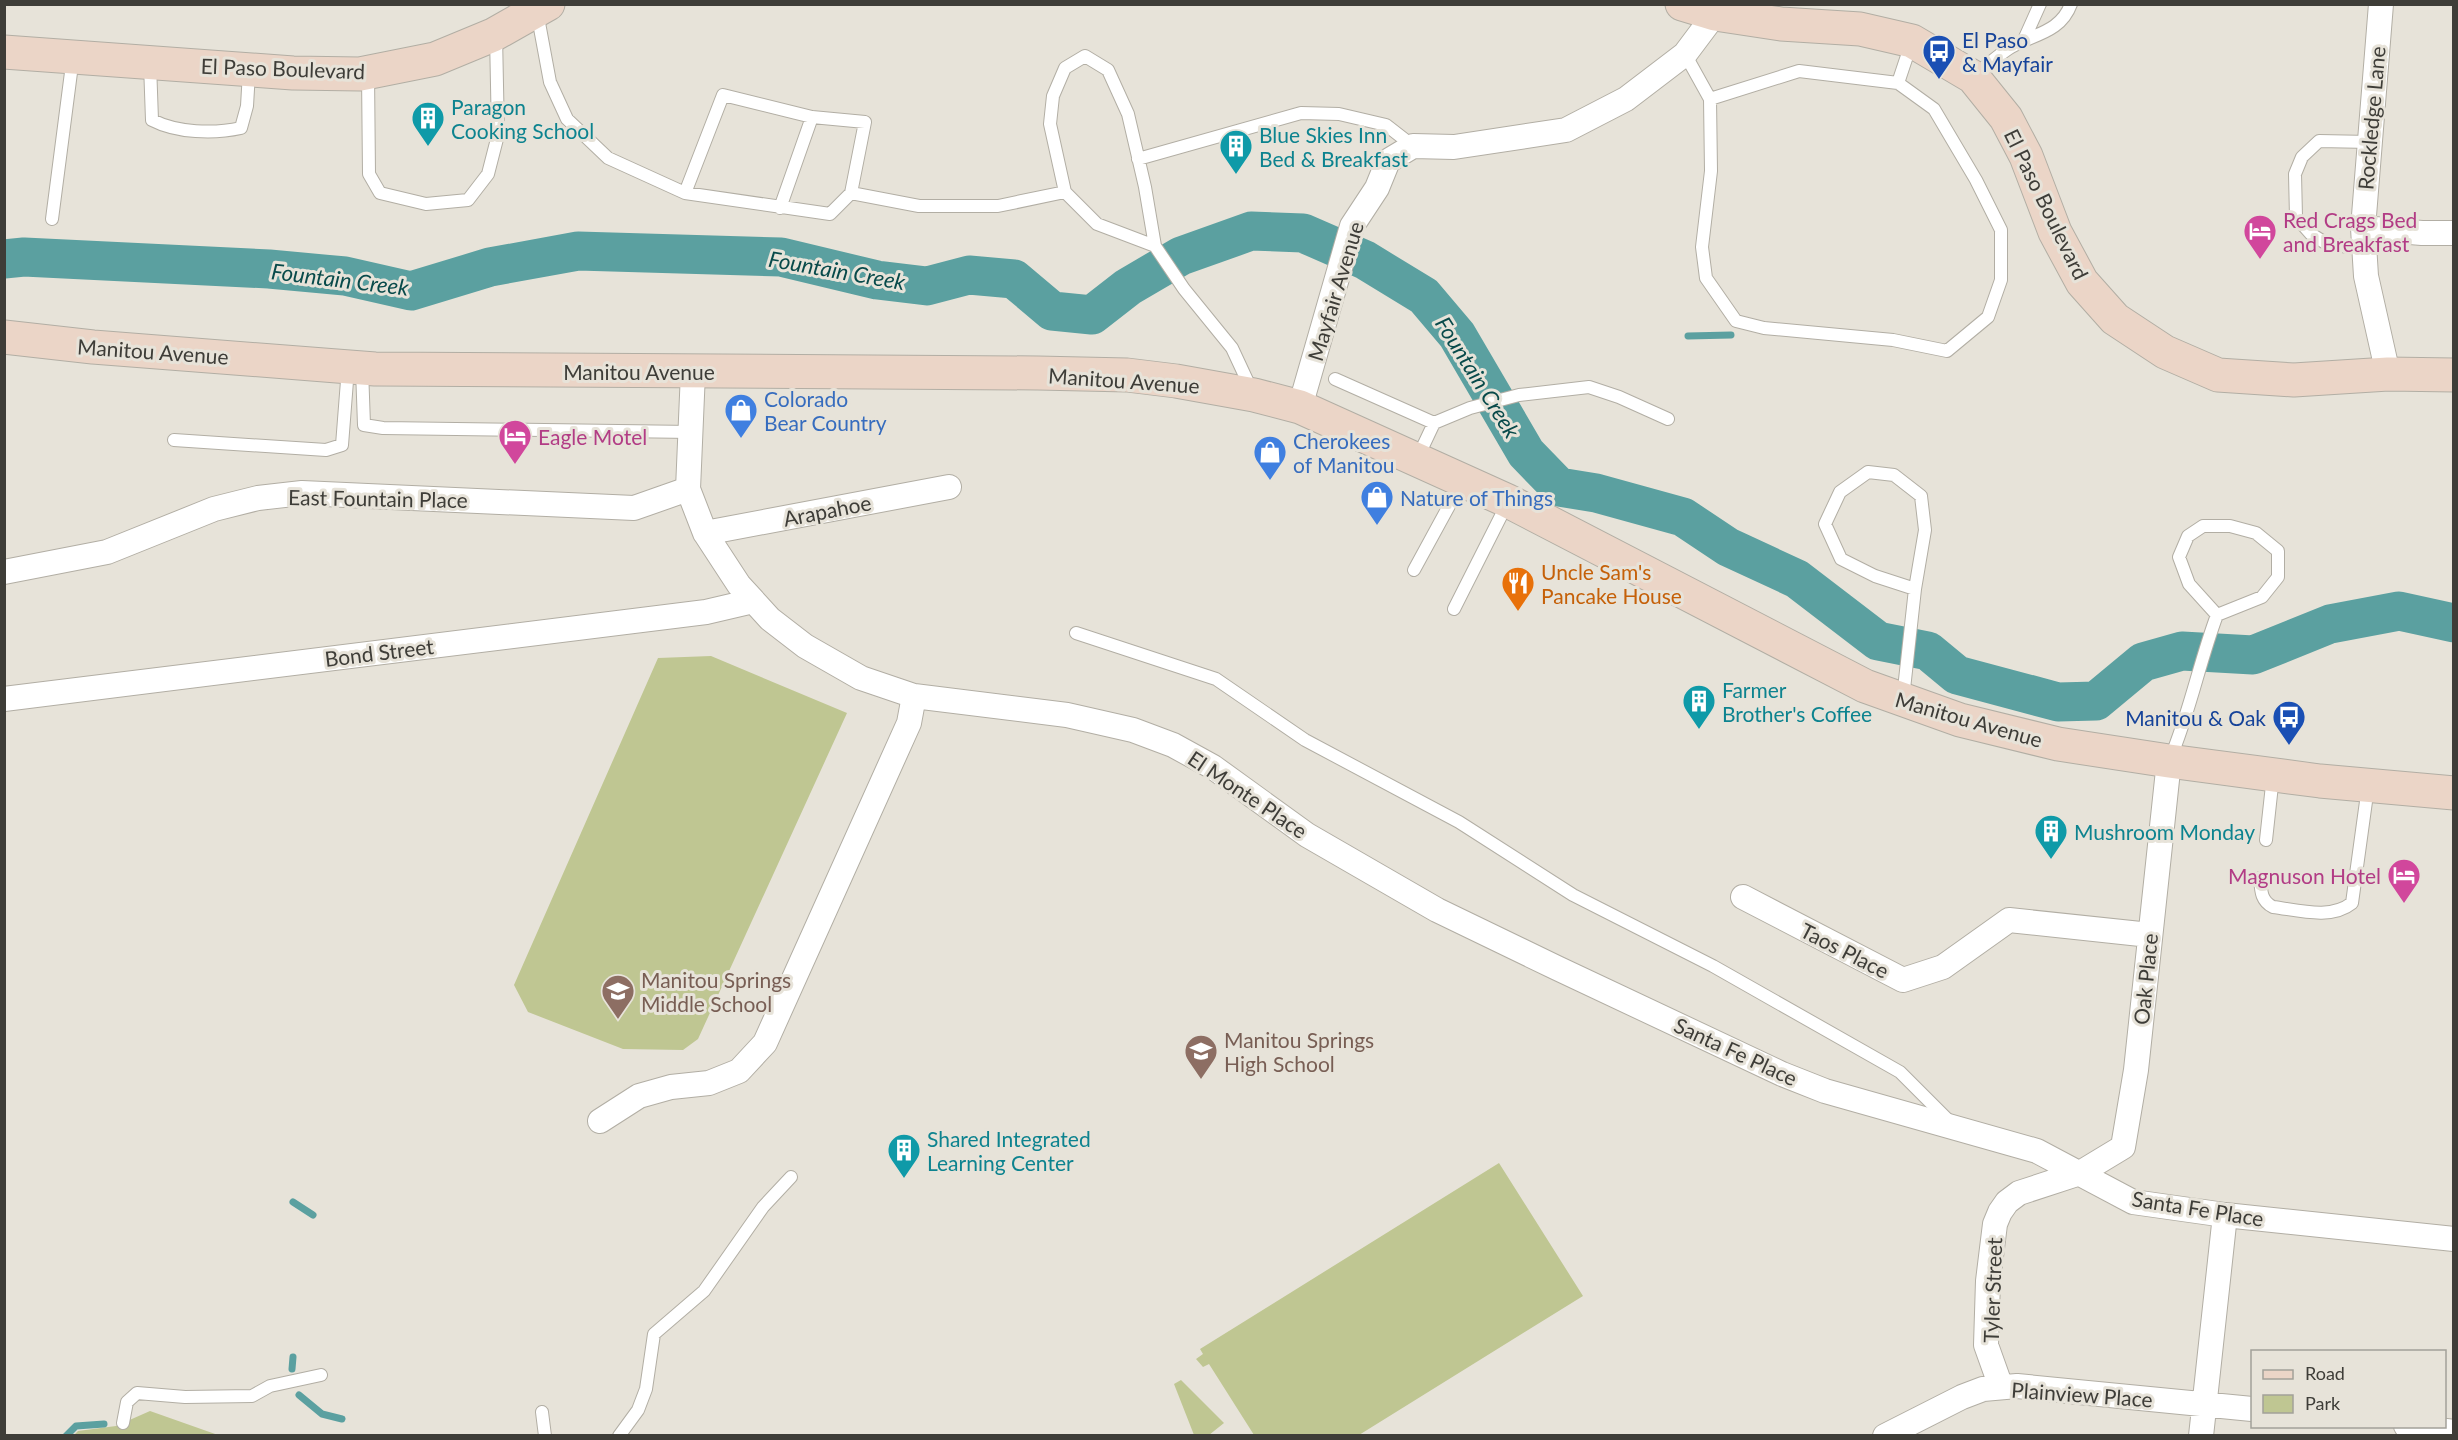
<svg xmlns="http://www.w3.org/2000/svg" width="2458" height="1440" font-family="Lato,sans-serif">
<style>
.green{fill:#bfc692}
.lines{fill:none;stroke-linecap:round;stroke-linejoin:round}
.stream{stroke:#5ba0a0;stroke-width:7}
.river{stroke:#5ba0a0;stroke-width:39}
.lane-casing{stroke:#b2aea4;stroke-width:14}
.street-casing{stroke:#b2aea4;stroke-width:26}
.secondary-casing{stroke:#b2aea4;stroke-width:35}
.lane{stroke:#fff;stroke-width:12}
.street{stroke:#fff;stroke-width:24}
.secondary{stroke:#ebd5c7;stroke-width:33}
.labels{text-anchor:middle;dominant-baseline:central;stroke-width:6;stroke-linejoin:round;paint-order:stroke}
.transit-label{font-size:21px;fill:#164399;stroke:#e7e3d9;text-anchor:start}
.street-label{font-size:21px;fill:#3e3d38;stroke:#e7e3d9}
.culture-label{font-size:21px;fill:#0d838f;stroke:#e7e3d9;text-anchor:start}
.hotel-label{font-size:21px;fill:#b23c85;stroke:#e7e3d9;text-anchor:start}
.shop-label{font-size:21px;fill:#366cbe;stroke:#e7e3d9;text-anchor:start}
.food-label{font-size:21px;fill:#c56008;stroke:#e7e3d9;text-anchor:start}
.education-label{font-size:21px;fill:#785e54;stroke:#e7e3d9;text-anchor:start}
.water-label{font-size:22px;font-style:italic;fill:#084a4a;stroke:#e7e3d9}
</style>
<rect width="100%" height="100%" fill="#e7e3d9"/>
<path class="green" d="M 711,656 L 847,713 L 698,1039 L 683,1050 L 623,1049 L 528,1012 L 514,985 L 658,658 Z
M 1499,1163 L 1583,1296 L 1359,1435 L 1254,1435 L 1209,1364 L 1203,1367 L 1196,1359 L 1203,1354 L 1200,1349 Z
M 1181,1380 L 1224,1423 L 1209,1435 L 1194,1435 L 1174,1384 Z
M 150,1411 L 218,1435 L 73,1436 L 78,1431 L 116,1426 Z"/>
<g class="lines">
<path class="stream" d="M 1688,336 L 1731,335
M 293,1202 L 313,1215
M 292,1369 L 293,1357
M 299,1395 L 322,1414 L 342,1419
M 66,1436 L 76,1426 L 104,1424"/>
<path class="river" d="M 4,259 L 24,257 L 269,269 L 345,276 L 411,291 L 490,267 L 578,251 L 781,257 L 877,280 L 927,286 L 969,275 L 1014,279 L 1052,311 L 1092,315 L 1128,287 L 1181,256 L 1251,231 L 1303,233 L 1365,260 L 1424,296 L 1457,335 L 1526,453 L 1559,487 L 1596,493 L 1683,517 L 1728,547 L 1797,579 L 1878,641 L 1928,651 L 1957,675 L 2058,702 L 2096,701 L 2143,662 L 2182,651 L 2253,655 L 2330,624 L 2399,611 L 2454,623"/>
<defs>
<path id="lane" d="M 537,12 L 550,82 L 567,119 L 608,158 L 685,193 L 830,214 L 851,193 L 865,122 L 812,117 L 723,95 L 685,193
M 2023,42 L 2040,4
M 1685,54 L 1710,99
M 150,64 L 152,120 C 177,133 214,134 241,128 L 247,106 L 249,72
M 1799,71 L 1898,83 L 1934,109 L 1976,180 L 2001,230 L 2001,280 L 1988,317 L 1947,351 L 1893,340 L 1764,328 L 1736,321 L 1706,278 L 1702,247 L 1711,171 L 1710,99 Z
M 368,74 L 369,174 L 380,193 L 426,204 L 468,200 L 488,174 L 498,135 L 496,35
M 1974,76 C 1985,67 1996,57 2008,49 C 2031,34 2060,34 2071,4
M 1898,83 L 1911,44
M 1138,159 L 1301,113 L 1339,114 L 1386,125 L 1413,146
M 851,193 L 919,206 L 998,206 L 1065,192
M 780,208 L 812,117
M 52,219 L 73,57
M 1155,246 L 1097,224 L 1065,192 L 1050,124 L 1053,96 L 1065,68 L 1085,56 L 1108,70 L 1128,114 L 1145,187 L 1155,246 L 1184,289 L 1232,348 L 1252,391
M 2364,249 L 2327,244 L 2311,234 L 2296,217 L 2295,174 L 2302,157 L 2319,141 L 2370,142
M 362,369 L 364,425 L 383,428 L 692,432
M 1335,379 L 1434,423
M 174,440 L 326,450 L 342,445 L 348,368
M 1417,459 L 1434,423 L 1470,408 L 1519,395 L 1589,387 L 1619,397 L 1668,419
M 1414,570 L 1462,482
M 1454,609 L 1508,502
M 1076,633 L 1216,679 L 1305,740 L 1459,822 L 1573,895 L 1713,966 L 1900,1072 L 1949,1121
M 1903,698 L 1915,589 L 1925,530 L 1921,496 L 1894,475 L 1868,472 L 1840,492 L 1825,524 L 1841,559 L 1875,576 L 1915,589
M 2170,759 C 2190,712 2199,663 2217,615 L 2262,597 L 2278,577 L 2278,551 L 2256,533 L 2230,526 L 2203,526 L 2188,536 L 2179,557 L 2189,584 L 2217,615
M 2266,840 L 2273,776
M 2260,878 C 2261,891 2261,901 2273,907 C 2298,910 2331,920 2352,903 L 2368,787
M 542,1412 L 545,1436
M 123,1423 L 127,1402 L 137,1393 L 185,1397 L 252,1396 L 270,1386 L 321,1375
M 619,1436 L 638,1410 L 646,1389 L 654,1334 L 704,1291 L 763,1207 L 791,1177"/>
<path id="street" d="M 2381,4 L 2363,228 L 2366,276 L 2388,374
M 2363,228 L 2422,233 L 2454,233
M 1300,407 L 1352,226 L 1377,188 L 1388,161 L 1413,146 L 1454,147 L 1566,130 L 1626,99 L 1685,54 L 1715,14
M 705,533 L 949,487
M 4,572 L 107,552 L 214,509 L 258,498 L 302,493 L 634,508 L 688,489
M 914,696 L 1067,715 L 1133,730 L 1173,745 L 1213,767 L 1307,835 L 1437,910 L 1557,968 L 1782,1074 L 1825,1091 L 2037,1151 L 2133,1202 L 2225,1215 L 2454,1239
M 4,699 L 706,612 L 753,601
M 1743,897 L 1903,980 L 1943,967 L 2009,920 L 2150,935
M 600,1121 L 639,1096 L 671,1087 L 709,1083 L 739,1071 L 765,1043 L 909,723 L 914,696 L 861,678 L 805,646 L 770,619 L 739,585 L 705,533 L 688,489 L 693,372
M 2001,1387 L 1986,1345 L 1988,1281 L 1995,1224 L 2000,1212 L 2007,1202 L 2019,1193 L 2080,1173 L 2123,1147 L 2136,1070 L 2169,761
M 2406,1426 L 2454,1432
M 1885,1436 L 1962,1397 L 1983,1389 L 2017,1386 L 2252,1409
M 2201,1436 L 2225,1215"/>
<path id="secondary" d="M 1682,4 L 1715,14 L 1781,24 L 1860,29 L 1912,41 L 1973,77 L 2006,118 L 2026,156 L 2055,232 L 2082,282 L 2115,319 L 2165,352 L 2218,375 L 2294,380 L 2388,374 L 2454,375
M 4,52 L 293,73 L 360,74 L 435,59 L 493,35 L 548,4
M 4,337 L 93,347 L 375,369 L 1038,373 L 1127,375 L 1176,381 L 1254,395 L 1300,407 L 1508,501 L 1865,686 L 1960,720 L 2058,744 L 2169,761 L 2320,781 L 2454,793"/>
</defs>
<use href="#lane" class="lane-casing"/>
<use href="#street" class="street-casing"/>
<use href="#secondary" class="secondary-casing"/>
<use href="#lane" class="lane"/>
<use href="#street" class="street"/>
<use href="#secondary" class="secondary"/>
</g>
<defs>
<symbol id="bus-pin" viewBox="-11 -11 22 30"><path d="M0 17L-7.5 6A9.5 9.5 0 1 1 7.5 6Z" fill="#1a4fb4" stroke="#e7e3d9"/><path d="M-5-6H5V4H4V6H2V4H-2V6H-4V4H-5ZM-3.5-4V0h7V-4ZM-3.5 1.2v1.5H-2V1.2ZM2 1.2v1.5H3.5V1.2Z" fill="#fff"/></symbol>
<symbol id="building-pin" viewBox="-11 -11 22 30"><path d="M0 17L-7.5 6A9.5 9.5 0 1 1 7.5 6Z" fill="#0f9aa8" stroke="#e7e3d9"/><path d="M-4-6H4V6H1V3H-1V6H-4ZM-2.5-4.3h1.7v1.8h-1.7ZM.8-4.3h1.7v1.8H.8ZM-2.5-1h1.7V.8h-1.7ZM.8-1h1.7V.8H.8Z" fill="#fff"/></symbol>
<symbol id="hotel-pin" viewBox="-11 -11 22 30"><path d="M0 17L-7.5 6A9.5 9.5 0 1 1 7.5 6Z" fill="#d1479c" stroke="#e7e3d9"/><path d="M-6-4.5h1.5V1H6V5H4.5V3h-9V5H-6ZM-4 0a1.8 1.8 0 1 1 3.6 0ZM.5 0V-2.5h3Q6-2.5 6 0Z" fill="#fff"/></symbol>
<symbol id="shop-pin" viewBox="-11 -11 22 30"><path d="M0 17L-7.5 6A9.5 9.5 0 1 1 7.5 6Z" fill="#3f7fe0" stroke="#e7e3d9"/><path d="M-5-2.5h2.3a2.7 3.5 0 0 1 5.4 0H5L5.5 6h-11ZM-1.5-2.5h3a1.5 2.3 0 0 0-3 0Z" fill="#fff"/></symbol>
<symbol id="restaurant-pin" viewBox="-11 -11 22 30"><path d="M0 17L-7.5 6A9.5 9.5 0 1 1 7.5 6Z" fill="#e8710a" stroke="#e7e3d9"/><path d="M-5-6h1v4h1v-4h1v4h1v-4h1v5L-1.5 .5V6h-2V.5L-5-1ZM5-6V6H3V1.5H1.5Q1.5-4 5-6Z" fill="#fff"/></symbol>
<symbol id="school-pin" viewBox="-11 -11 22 30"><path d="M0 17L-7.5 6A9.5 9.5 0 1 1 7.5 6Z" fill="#8d6e63" stroke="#e7e3d9"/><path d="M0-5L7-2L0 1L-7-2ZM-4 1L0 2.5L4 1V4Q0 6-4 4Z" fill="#fff"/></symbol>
</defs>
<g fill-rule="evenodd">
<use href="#bus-pin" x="1920" y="32" width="38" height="52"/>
<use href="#building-pin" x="409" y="99" width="38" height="52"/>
<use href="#building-pin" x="1217" y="127" width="38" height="52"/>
<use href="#hotel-pin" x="2241" y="212" width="38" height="52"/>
<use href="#shop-pin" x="722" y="391" width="38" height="52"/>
<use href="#hotel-pin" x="496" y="417" width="38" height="52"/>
<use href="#shop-pin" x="1251" y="433" width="38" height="52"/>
<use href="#shop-pin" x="1358" y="478" width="38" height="52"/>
<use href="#restaurant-pin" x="1499" y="564" width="38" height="52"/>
<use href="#building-pin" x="1680" y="682" width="38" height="52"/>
<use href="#bus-pin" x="2270" y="698" width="38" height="52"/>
<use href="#building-pin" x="2032" y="812" width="38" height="52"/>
<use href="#hotel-pin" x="2385" y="856" width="38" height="52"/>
<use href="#school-pin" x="599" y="972" width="38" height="52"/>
<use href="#school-pin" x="1182" y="1032" width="38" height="52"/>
<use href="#building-pin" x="885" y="1131" width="38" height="52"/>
</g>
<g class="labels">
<g class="transit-label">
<text x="1962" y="39">El Paso<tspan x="1962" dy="24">&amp; Mayfair</tspan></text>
<text x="2266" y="717" text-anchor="end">Manitou &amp; Oak</text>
</g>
<g class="street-label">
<text transform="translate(283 68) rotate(2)">El Paso Boulevard</text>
<text transform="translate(2371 118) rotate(-85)">Rockledge Lane</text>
<text transform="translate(2047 204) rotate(64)">El Paso Boulevard</text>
<text transform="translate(1335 291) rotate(-73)">Mayfair Avenue</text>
<text transform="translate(153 351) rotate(4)">Manitou Avenue</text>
<text x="639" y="371">Manitou Avenue</text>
<text transform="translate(1124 380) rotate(4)">Manitou Avenue</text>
<text transform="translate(378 498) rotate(1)">East Fountain Place</text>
<text transform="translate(827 510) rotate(-11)">Arapahoe</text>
<text transform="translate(379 652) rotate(-7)">Bond Street</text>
<text transform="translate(1969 719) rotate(16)">Manitou Avenue</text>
<text transform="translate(1248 794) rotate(34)">El Monte Place</text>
<text transform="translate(1845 950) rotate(27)">Taos Place</text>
<text transform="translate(2145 979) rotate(-84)">Oak Place</text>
<text transform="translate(1736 1051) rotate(25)">Santa Fe Place</text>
<text transform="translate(2198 1208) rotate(9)">Santa Fe Place</text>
<text transform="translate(1992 1290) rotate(-88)">Tyler Street</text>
<text transform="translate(2082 1394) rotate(4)">Plainview Place</text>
</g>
<g class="culture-label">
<text x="451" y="106">Paragon<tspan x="451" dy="24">Cooking School</tspan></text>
<text x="1259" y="134">Blue Skies Inn<tspan x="1259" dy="24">Bed &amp; Breakfast</tspan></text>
<text x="1722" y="689">Farmer<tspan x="1722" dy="24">Brother's Coffee</tspan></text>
<text x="2074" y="831">Mushroom Monday</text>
<text x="927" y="1138">Shared Integrated<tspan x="927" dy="24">Learning Center</tspan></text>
</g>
<g class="hotel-label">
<text x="2283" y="219">Red Crags Bed<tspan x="2283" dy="24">and Breakfast</tspan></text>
<text x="538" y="436">Eagle Motel</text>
<text x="2381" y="875" text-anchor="end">Magnuson Hotel</text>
</g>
<g class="shop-label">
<text x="764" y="398">Colorado<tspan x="764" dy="24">Bear Country</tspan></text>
<text x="1293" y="440">Cherokees<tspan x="1293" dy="24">of Manitou</tspan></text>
<text x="1400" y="497">Nature of Things</text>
</g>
<g class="food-label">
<text x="1541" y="571">Uncle Sam's<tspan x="1541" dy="24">Pancake House</tspan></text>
</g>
<g class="education-label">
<text x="641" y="979">Manitou Springs<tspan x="641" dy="24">Middle School</tspan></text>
<text x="1224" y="1039">Manitou Springs<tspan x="1224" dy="24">High School</tspan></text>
</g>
<g class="water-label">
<text transform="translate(837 270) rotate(10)">Fountain Creek</text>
<text transform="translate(340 279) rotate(7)">Fountain Creek</text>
<text transform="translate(1478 377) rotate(58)">Fountain Creek</text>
</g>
</g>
<rect width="2458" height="1440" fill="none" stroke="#3e3d38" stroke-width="12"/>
<rect x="2251" y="1350" width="195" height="78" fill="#e7e3d9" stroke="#a3a199" stroke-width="1.5"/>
<rect x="2263" y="1370" width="30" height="9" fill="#ebd5c7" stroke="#a3a199" stroke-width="1.5"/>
<text x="2305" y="1380" font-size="18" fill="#3e3d38">Road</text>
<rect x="2263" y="1395" width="30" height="18" fill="#bfc692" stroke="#a3a199" stroke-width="1.5"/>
<text x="2305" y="1410" font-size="18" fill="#3e3d38">Park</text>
</svg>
